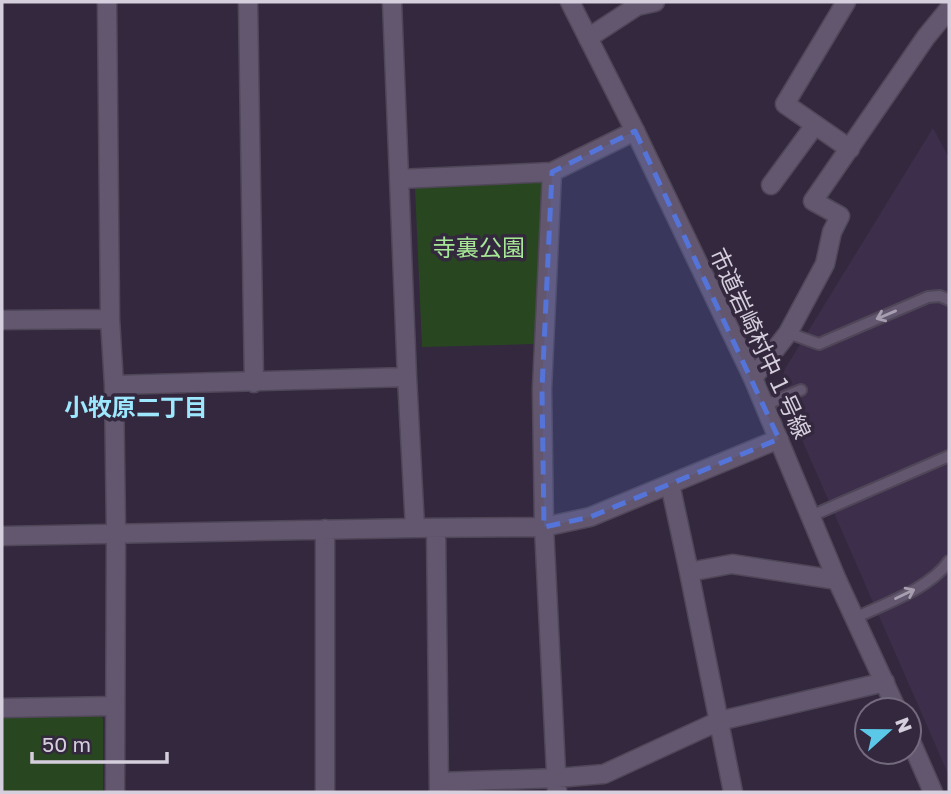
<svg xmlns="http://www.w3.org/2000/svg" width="951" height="794" font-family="'Golos Text','Noto Sans JP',sans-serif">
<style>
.built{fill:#3d2f4b}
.green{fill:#284720}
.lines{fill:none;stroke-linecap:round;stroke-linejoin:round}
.service-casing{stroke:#4f4658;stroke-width:14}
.minor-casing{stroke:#4f4658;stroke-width:21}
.tertiary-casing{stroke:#4f4658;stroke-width:21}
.service{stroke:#63576f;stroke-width:10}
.minor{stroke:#63576f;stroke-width:18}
.tertiary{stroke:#63576f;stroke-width:18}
.oneway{stroke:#a79eb0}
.marked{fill:#5474d9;fill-opacity:0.2;stroke:#5474d9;stroke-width:5;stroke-dasharray:14 9;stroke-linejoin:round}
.labels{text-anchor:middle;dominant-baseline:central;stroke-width:7;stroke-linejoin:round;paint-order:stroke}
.park-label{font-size:23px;fill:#a6e895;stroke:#33283e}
.street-label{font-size:23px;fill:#d5cedc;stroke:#33283e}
.neighbourhood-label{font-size:24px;font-weight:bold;fill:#9de8fe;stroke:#33283e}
</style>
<rect width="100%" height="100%" fill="#33283e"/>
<path class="built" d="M 933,128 L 949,158 L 949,776 L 779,387 L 785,369 Z"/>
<path class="green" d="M 545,181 L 534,344 L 422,347 L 415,187 Z
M 99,713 L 103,719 L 103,792 L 2,792 L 2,716 Z"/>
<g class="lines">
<defs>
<path id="service" d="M 788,333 L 819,344 L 928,297 L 940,296 L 949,300
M 765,405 L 801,390
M 811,516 L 949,456
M 855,618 C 884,604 931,588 949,561"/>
<path id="minor" d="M 107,2 L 110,319 L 114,385 L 116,533 L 115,792
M 248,2 L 254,383
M 392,2 L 407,377 L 415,528
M 846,2 L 785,104 L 850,149
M 588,38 L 637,6 L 655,2
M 552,172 L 542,389 L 544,527 L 557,792
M 399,179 L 552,172 L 635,131
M 771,185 L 815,125
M 2,320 L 110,319
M 753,378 L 788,333 L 825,264 L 832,232 L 840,216 L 813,201 L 926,37 L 949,9
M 114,385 L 407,377
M 670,484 L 689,572 L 733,792
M 436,528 L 439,792
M 325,529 L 325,792
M 2,536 L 415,528 L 544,527 L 590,517 L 779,439
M 689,572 L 732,564 L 837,580
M 2,708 L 115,706
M 439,782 L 557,778 L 604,774 L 719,721 L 885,682"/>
<path id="tertiary" d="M 570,2 L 635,131 L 753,378 L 837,580 L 897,710
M 909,737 L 933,792"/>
</defs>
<use href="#service" class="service-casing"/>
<use href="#minor" class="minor-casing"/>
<use href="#tertiary" class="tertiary-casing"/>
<use href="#service" class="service"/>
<use href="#minor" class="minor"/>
<use href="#tertiary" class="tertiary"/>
</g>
<defs><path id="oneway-shaft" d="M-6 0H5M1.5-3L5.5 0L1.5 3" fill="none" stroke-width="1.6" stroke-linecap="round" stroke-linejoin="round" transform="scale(1.75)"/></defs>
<g class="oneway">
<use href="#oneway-shaft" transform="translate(886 315) rotate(157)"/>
<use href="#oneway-shaft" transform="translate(905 594) rotate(-26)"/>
</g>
<path class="marked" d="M 635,131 L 779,439 L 590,517 L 544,527 L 542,389 L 552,172 Z"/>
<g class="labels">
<g class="park-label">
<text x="479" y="247">寺裏公園</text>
</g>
<g class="street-label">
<text transform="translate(761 343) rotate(65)">市道岩崎村中１号線</text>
</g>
<g class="neighbourhood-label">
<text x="136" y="406">小牧原二丁目</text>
</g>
</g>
<rect width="951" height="794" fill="none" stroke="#d5cedc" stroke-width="7"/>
<g transform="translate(888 731) rotate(69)"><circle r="33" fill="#33283e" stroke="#746a7d" stroke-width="2"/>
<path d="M0-5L12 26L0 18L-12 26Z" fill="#5ac8e6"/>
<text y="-10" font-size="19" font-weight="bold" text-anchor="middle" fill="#d5cedc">N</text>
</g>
<path d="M32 752v10h135v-10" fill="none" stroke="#d5cedc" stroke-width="3.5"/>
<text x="42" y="752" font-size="21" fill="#d5cedc" stroke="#33283e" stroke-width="5" paint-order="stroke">50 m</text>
</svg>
